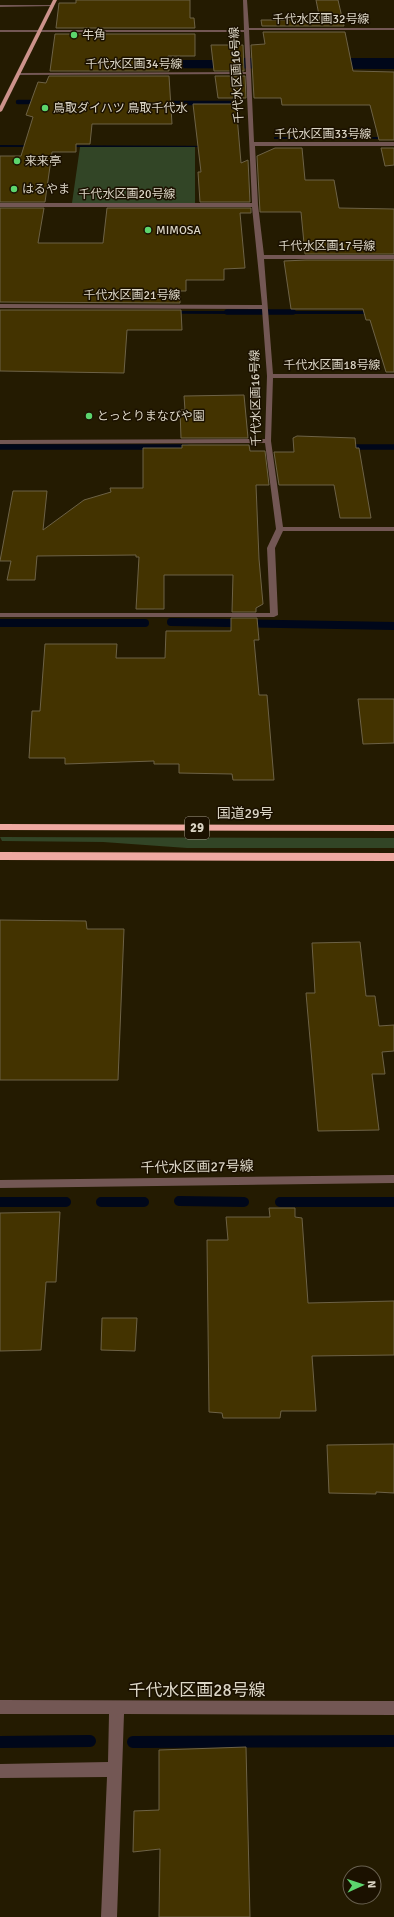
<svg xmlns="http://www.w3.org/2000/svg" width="394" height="1917" font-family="Signika,'Noto Sans JP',sans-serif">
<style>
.green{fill:#324526}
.water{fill:#00071a}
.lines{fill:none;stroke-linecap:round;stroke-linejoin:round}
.stream-far4{stroke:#00071a;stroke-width:4.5}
.stream-far3{stroke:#00071a;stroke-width:5.5}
.stream-far2{stroke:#00071a;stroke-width:8}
.stream-far1{stroke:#00071a;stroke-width:10}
.stream{stroke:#00071a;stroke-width:12}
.building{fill:#433300;stroke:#6d6246}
.minor{fill:#735754;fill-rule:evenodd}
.major{fill:#cc928b;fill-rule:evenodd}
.highway{fill:#efa9a2;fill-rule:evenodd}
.poi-dot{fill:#5cd56d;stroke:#1b1100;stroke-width:1.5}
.labels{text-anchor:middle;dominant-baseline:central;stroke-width:3;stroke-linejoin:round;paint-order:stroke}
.far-street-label{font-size:12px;fill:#dcd6c6;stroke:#1b1100}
.far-poi-label{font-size:12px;fill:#dcd6c6;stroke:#1b1100;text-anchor:start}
.shield{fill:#1b1100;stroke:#a29b8b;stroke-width:1}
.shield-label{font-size:13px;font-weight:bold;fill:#dcd6c6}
.street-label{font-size:14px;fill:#dcd6c6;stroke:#1b1100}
.near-street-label{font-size:17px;fill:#dcd6c6;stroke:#1b1100}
</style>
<rect width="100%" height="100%" fill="#241b01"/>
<path class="green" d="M 80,147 L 195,147 L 195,203 L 72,203 Z
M 0,837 L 394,838 L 394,848 L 187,848 L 103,842 L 2,841 Z"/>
<path class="water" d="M 226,58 L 394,58 L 394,69 L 113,68 L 73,60 L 225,60 Z
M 274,137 L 394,137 L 394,139 L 274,139 Z
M 0,145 L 239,146 L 240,147 L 0,147 Z
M 0,311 L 239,311 L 239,314 L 0,313 Z
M 281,311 L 394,311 L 394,314 L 281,314 Z"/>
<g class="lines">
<path class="stream-far4" d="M 18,102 L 42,102
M 159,103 L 235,103 L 234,91"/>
<path class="stream-far3" d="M 227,312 L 293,312
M 0,447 L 187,447
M 345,447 L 394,447"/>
<path class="stream-far2" d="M 171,622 L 394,626
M 0,623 L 145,623"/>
<path class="stream-far1" d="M 179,1201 L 244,1202
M 0,1202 L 66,1202
M 101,1202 L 144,1202
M 280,1202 L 394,1202"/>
<path class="stream" d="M 0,1742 L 90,1741
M 133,1742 L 394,1741"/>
</g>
<path class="building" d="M 76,0 L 190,0 L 190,18 L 194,18 L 195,28 L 56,28 L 59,3 L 76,3 Z
M 316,0 L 338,0 L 344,26 L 262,26 L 261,20 L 320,20 Z
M 263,32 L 345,32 L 353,71 L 394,72 L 394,140 L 379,140 L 370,105 L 282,105 L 281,98 L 254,98 L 251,45 L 265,44 Z
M 55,34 L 195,34 L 195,56 L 168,56 L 169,71 L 50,71 Z
M 211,45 L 243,45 L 244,71 L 214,71 Z
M 49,76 L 169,76 L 172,124 L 92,124 L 90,144 L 76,144 L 76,152 L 52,152 L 45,202 L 0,202 L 0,156 L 21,156 L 33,117 L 26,115 L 38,82 L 46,83 Z
M 215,76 L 245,76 L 246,98 L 218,98 Z
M 193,104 L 236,104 L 241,163 L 248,160 L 250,202 L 200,202 L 198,172 L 201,172 Z
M 275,148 L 302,148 L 305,180 L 334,180 L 339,208 L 394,209 L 394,254 L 305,254 L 301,212 L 260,212 L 257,156 Z
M 381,148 L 394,148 L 394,165 L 385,166 Z
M 0,208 L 44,208 L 38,243 L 103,243 L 107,208 L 251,208 L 251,213 L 240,213 L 245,268 L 224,269 L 224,280 L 186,280 L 186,291 L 180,291 L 180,303 L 0,302 Z
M 306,260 L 394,260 L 394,372 L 386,372 L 370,320 L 366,320 L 363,309 L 291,309 L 284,261 Z
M 0,310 L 181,310 L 182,330 L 127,330 L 124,373 L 0,371 Z
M 244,395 L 248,438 L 181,438 L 180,410 L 185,410 L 184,396 Z
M 297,436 L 355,438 L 356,448 L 359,448 L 371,518 L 340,518 L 334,485 L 279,485 L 274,452 L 294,452 L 293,438 Z
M 182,445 L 249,445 L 250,451 L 265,451 L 269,485 L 256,485 L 259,559 L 263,604 L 256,608 L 256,612 L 232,612 L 233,575 L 164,575 L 164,609 L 136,609 L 139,557 L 136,557 L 136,555 L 37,556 L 35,580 L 7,580 L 11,561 L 0,561 L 13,491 L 47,491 L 43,530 L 84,500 L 111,492 L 110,488 L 143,488 L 143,448 L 182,448 Z
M 231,618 L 257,618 L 259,640 L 254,640 L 259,695 L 267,695 L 274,780 L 233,780 L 232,774 L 179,773 L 179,764 L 154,764 L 154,761 L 65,764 L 65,758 L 29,758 L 32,711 L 40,711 L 45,644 L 117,644 L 116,658 L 165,658 L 166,631 L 231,631 Z
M 358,699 L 394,699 L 394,743 L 363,744 Z
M 0,920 L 86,921 L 87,929 L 124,929 L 118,1080 L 0,1080 Z
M 360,942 L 366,996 L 375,996 L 379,1026 L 394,1025 L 394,1051 L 382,1052 L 385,1074 L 372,1074 L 379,1130 L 318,1131 L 306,993 L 315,993 L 312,943 Z
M 269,1208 L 295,1208 L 295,1217 L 302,1218 L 308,1303 L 394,1301 L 394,1355 L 312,1356 L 316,1411 L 281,1411 L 280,1418 L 223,1418 L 222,1413 L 209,1412 L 207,1240 L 228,1240 L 226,1217 L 270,1217 Z
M 60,1212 L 56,1282 L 46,1282 L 41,1350 L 0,1351 L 0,1213 Z
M 102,1318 L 137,1318 L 135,1351 L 101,1350 Z
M 394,1444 L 394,1493 L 376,1492 L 376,1494 L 329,1493 L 327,1445 Z
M 246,1747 L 250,1917 L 159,1917 L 160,1849 L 133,1852 L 134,1811 L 159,1810 L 159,1750 Z"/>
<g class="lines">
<path class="minor" d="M 243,0 L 247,0 L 249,28 L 394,28 L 394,30 L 249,30 L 254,142 L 394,142 L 394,146 L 255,146 L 258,205 L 264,255 L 394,255 L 394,259 L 264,259 L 273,374 L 394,374 L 394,378 L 273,378 L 271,441 L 283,527 L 394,527 L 394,531 L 283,531 L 275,548 L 278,615 L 274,617 L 0,617 L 0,613 L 270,613 L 267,548 L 276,529 L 265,443 L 0,444 L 0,440 L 265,439 L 267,376 L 262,309 L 0,308 L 0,304 L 262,305 L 252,207 L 0,207 L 0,203 L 252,203 L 246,74 L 19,75 L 17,74 L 19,73 L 246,72 L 244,32 L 0,32 L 0,30 L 244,30 Z
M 0,5 L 52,5 L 54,6 L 0,7 Z
M 394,1175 L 394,1183 L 0,1188 L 0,1180 Z
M 0,1700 L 394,1701 L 394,1715 L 124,1714 L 117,1917 L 101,1917 L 107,1777 L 0,1778 L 0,1764 L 108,1762 L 109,1714 L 0,1714 Z"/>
<path class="major" d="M 53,0 L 57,0 L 2,111 L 0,112 L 0,106 Z"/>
<path class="highway" d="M 0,824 L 394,825 L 394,831 L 0,830 Z
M 0,852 L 394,853 L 394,861 L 0,860 Z"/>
</g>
<g class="poi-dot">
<circle cx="74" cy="35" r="4"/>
<circle cx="45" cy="108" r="4"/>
<circle cx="17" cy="161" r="4"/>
<circle cx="14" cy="189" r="4"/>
<circle cx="148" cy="230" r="4"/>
<circle cx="89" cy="416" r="4"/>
</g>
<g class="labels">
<g class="far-street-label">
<text x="321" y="19">千代水区画32号線</text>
<text x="134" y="64">千代水区画34号線</text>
<text transform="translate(237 75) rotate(-93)">千代水区画16号線</text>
<text x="323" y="134">千代水区画33号線</text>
<text x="127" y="194">千代水区画20号線</text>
<text x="327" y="246">千代水区画17号線</text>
<text x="132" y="295">千代水区画21号線</text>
<text x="332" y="365">千代水区画18号線</text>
<text transform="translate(256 398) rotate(-91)">千代水区画16号線</text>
</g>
<g class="far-poi-label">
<text x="82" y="35">牛角</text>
<text x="53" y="108">鳥取ダイハツ 鳥取千代水</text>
<text x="25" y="161">来来亭</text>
<text x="22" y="189">はるやま</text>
<text x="156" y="230">MIMOSA</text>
<text x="97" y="416">とっとりまなびや園</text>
</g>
<rect class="shield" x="185" y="817" width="24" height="22" rx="3"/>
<g class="shield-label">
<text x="197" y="828">29</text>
</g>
<g class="street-label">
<text x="245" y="813">国道29号</text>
<text transform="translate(197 1167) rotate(-1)">千代水区画27号線</text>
</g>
<g class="near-street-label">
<text x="197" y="1690">千代水区画28号線</text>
</g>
</g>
<g transform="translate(362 1885) rotate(87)"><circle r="19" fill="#1b1100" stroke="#68604f"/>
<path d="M0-3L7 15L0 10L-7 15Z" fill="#5cd56d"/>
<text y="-6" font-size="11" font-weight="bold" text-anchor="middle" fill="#dcd6c6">N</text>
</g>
</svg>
